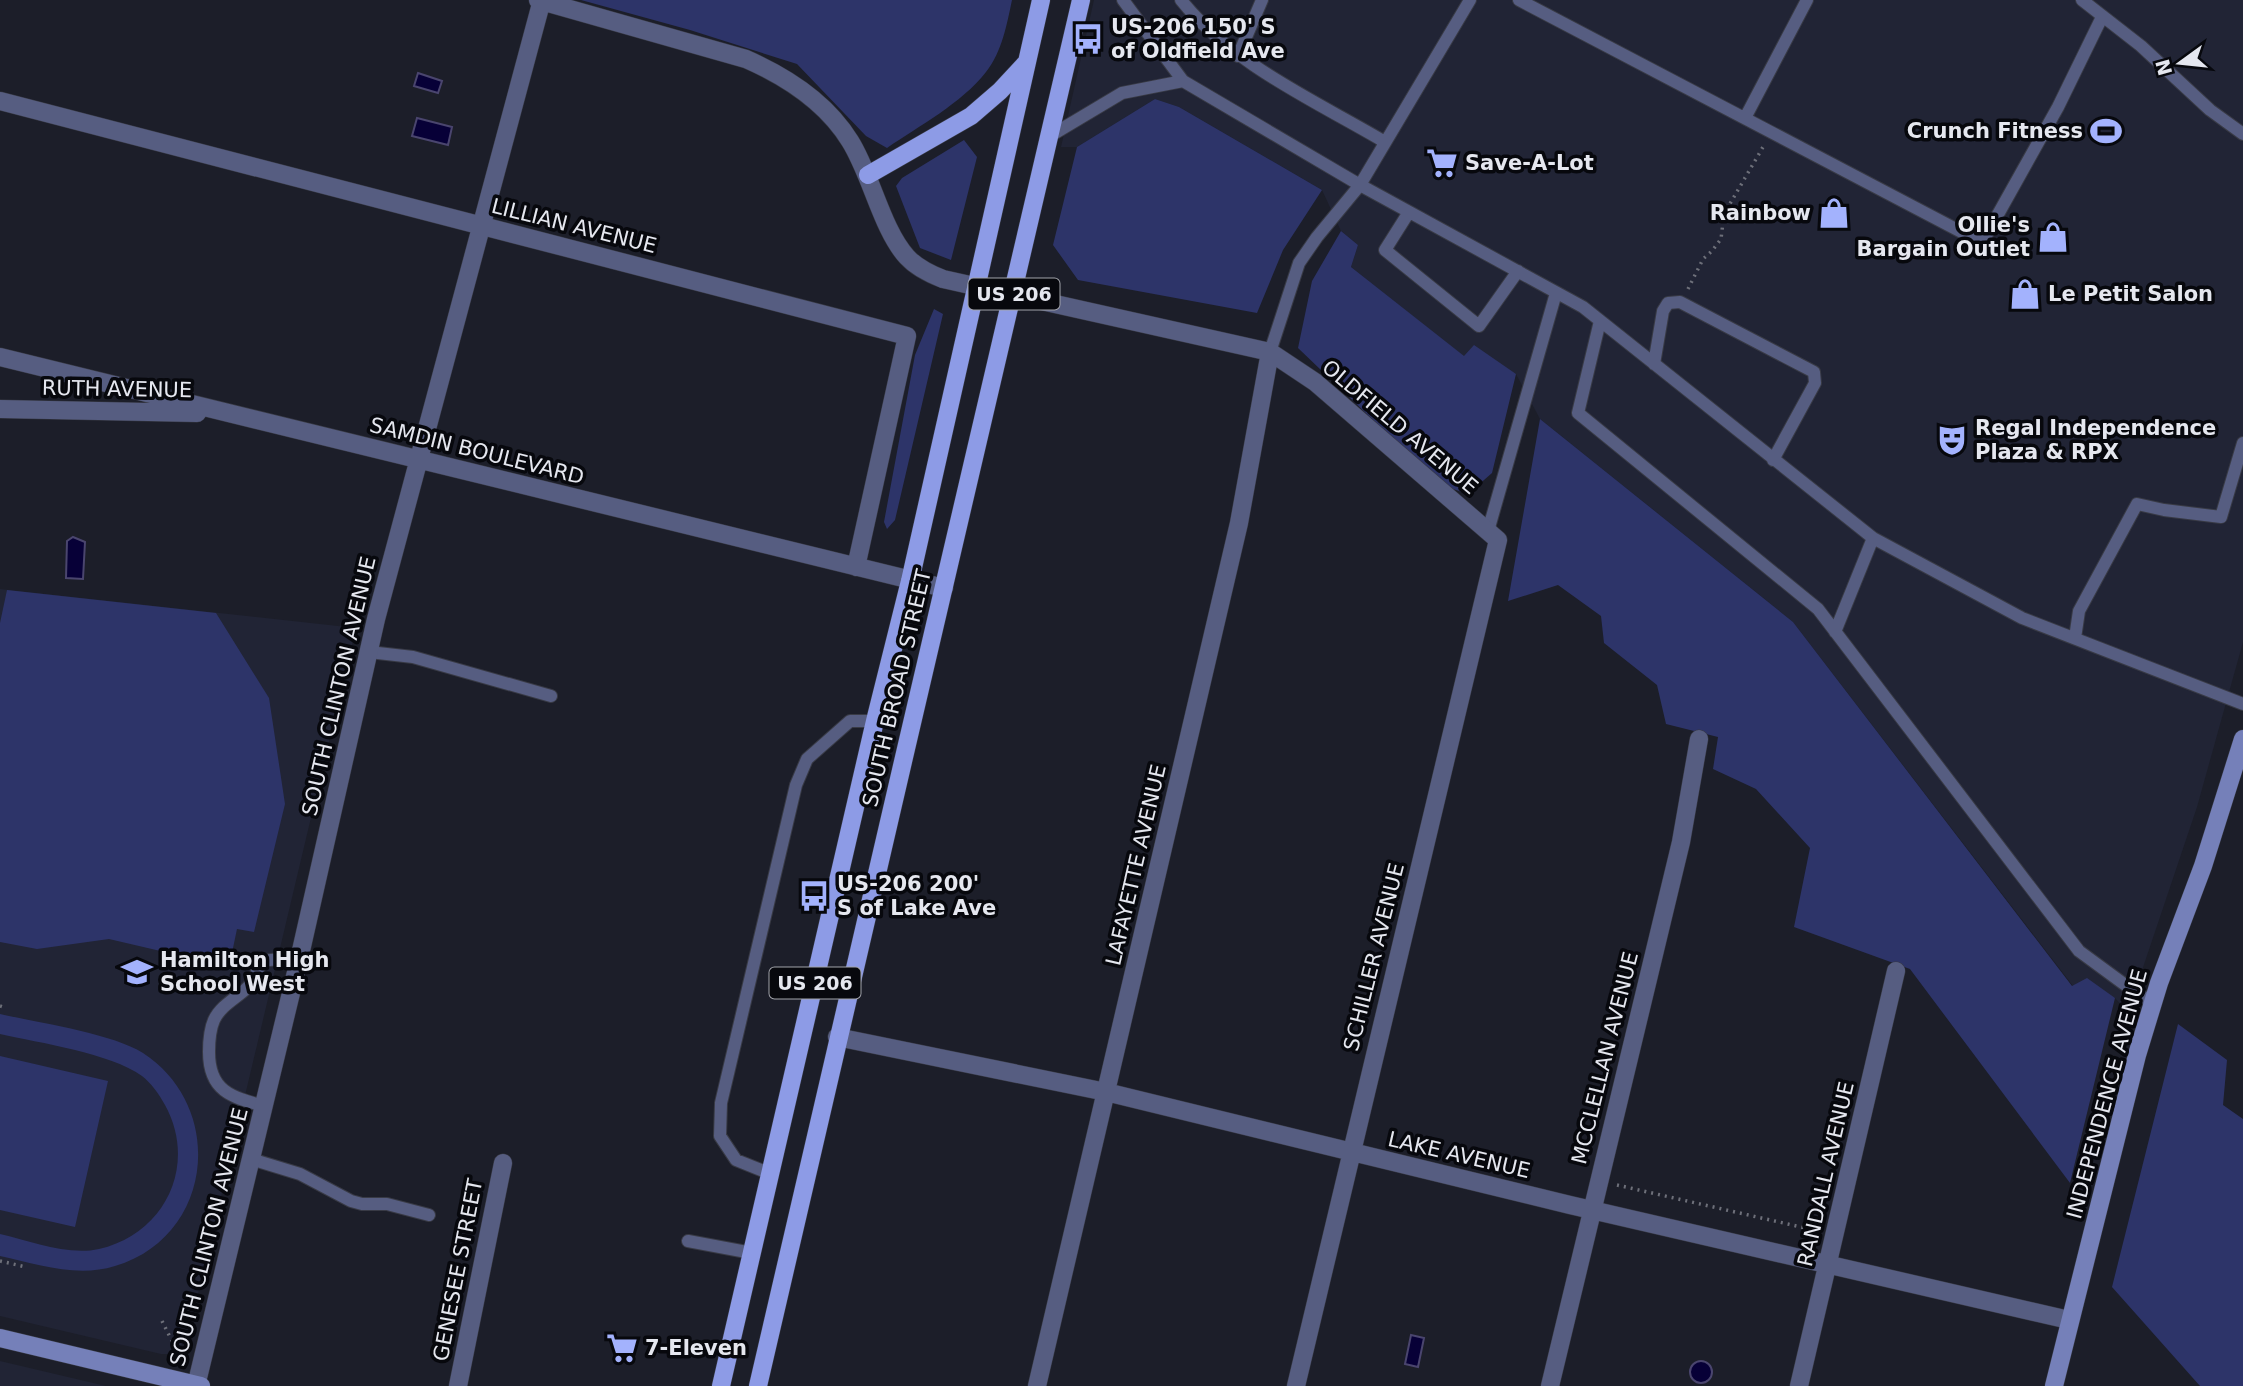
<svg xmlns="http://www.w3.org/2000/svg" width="2243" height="1386" font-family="'DejaVu Sans',sans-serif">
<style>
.built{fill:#212435}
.green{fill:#2d3469}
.water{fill:#070037;stroke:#4a456e;stroke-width:2}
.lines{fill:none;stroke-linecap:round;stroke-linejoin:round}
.lane-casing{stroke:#383a45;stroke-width:14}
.street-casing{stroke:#383a45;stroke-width:19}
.secondary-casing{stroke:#383a45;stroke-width:19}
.primary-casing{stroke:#383a45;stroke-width:19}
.path{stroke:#6e707a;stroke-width:3.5;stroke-dasharray:2 5;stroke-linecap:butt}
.lane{stroke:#565d81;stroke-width:12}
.street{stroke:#565d81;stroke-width:18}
.secondary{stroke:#7580b9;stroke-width:18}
.primary{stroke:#8d9be6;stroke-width:18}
.labels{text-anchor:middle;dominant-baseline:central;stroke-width:7;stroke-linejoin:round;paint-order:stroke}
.shield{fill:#07080d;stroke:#a2a4ab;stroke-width:2}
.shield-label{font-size:19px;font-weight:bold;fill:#e5e7ef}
.poi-label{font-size:21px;font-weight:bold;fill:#e5e7ef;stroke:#07080d;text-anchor:start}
.street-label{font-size:21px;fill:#e5e7ef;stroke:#07080d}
</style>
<rect width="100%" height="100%" fill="#1c1e29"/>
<path class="built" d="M 1094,0 L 2243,0 L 2243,642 L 2197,807 L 2128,1012 L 2115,998 L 2073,986 L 1793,622 L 1540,419 L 1516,374 L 1464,357 L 1351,267 L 1358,245 L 1341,231 L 1322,190 L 1179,107 L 1155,99 L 1077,147 L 1061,147 Z
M 0,589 L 356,628 L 187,1340 L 170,1354 L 161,1354 L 0,1316 Z
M 0,1361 L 106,1386 L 0,1386 Z"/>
<path class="green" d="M 581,0 L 1012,0 C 1007,24 1002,52 986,72 C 962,103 919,126 887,148 L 866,136 L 797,64 L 690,30 Z
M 1155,99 L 1179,107 L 1322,190 L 1283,250 L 1257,313 L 1078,280 L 1053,245 L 1077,147 Z
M 964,140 L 977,157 L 951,260 L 920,248 L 896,186 L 902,178 Z
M 1341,231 L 1358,245 L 1351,267 L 1464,356 L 1474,345 L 1516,374 L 1492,473 L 1468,494 L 1441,485 L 1298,348 L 1312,281 Z
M 934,309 L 943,314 L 895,520 L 887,529 L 884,522 L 915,355 Z
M 1540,419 L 1793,622 L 2072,986 L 2087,978 L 2115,998 L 2070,1183 L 1910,969 L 1794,927 L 1810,848 L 1756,789 L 1713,769 L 1718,737 L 1666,724 L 1657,685 L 1604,643 L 1601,616 L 1558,585 L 1508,601 Z
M 7,590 L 216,613 L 269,698 L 285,804 L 254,932 L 237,929 L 229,967 L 109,939 L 37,949 L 0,942 L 0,623 Z
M 0,1014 C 39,1023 111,1033 143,1053 C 227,1108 213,1237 115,1266 C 77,1278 37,1264 0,1256 L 0,1234 C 30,1241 68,1256 99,1249 C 165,1234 198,1165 165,1105 C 159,1094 151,1083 142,1076 C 110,1053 40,1043 0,1034 Z
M 2178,1024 L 2227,1060 L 2223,1105 L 2243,1119 L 2243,1386 L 2200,1386 L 2112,1287 Z
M 0,1056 L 108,1081 L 75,1227 L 0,1210 Z"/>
<path class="water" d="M 418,73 L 442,81 L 438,93 L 414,86 Z
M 417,118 L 452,127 L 448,145 L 412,136 Z
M 73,537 L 85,542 L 83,579 L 66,578 L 67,541 Z
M 1411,1335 L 1424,1338 L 1418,1367 L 1405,1364 Z
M1690 1372a11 11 0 1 1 22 0a11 11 0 1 1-22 0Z"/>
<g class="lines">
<defs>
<path id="lane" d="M 1123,0 L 1183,81 L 1360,185 L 1583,307 L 1873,538 L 2022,618 L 2243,704
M 1181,0 C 1233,65 1314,100 1385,142
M 1519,0 L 1973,238 L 1987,234 L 2058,107 L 2102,17
M 2082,0 L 2141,46 L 2210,110 L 2243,134
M 1238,56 L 1262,0
M 1745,118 L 1807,0
M 1050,136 L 1122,93 L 1183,81
M 1409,212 L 1385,250 L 1479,326 L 1518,271
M 1600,321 L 1578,413 L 1818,609 L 2079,951 L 2128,987 L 2153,1003
M 1270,352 L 1299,263 L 1317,237 L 1360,185 L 1470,0
M 1654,364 L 1663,311 L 1668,303 L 1680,302 L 1814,372 L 1815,383 L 1773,460
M 1488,531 L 1556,293
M 1835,632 L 1873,538
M 2075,638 L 2079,611 L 2137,504 L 2164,510 L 2221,517 L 2243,443
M 369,652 L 413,657 L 551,696
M 264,1106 C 231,1097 209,1091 209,1052 C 209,1043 210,1029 214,1020 C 221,1005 237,998 248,987 C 255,980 258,964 266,961 C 274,957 289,963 298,964
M 251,1159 L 300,1174 L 351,1201 L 362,1204 L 387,1204 L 429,1215
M 771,1174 L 736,1160 L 720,1136 L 721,1103 L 796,785 L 807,759 L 850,721 L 875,721
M 688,1241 L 752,1253"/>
<path id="street" d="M 538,0 L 746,59 C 787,77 826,102 850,141 C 871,174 882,230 907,257 C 917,268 930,274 943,279 L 1270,352 L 1315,382 L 1498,540 L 1296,1386
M 0,101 L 907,336 L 856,567
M 0,357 L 944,588
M 0,409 L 197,413
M 837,1037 L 1106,1092 L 1570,1205 L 2069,1320
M 196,1386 L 298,964 L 376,619 L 542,0
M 458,1386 L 503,1163
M 1037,1386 L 1239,523 L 1270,352
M 1550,1386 L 1681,842 L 1699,739
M 1799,1386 L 1896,971"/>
<path id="secondary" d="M 0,1338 L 201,1386
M 2054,1386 L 2137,1055 L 2159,983 L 2203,866 L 2243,739"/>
<path id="primary" d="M 868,175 L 971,116 L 1000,91 L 1026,63
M 721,1386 L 875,721 L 910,581 L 1041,0
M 758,1386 C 863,923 975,463 1081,0"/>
</defs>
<use href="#lane" class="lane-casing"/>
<use href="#street" class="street-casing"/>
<use href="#secondary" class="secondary-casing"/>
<use href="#primary" class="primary-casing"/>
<path class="path" d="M 1688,289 L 1703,259 L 1712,251 L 1721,239 L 1724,214 L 1763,147
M 0,1006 L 6,1008
M 1617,1185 L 1814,1230
M 0,1261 L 26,1267
M 162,1321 L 175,1347"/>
<use href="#lane" class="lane"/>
<use href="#street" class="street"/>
<use href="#secondary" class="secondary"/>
<use href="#primary" class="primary"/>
</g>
<defs>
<symbol id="bus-bare" viewBox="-9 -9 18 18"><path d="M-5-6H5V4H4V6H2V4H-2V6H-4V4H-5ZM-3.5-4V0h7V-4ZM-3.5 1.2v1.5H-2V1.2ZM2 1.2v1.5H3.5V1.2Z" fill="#a3b2fd" stroke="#07080d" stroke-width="2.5" paint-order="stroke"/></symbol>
<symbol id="stadium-bare" viewBox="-9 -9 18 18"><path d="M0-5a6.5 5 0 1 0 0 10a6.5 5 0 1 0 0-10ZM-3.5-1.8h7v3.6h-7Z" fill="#a3b2fd" stroke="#07080d" stroke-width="2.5" paint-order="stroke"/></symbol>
<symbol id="supermarket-bare" viewBox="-9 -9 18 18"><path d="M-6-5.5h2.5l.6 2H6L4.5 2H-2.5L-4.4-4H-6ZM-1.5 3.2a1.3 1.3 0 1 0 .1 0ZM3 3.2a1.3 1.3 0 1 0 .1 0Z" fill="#a3b2fd" stroke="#07080d" stroke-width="2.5" paint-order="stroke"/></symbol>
<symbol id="shop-bare" viewBox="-9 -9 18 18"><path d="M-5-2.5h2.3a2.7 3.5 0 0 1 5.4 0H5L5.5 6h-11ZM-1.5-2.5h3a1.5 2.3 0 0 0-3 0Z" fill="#a3b2fd" stroke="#07080d" stroke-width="2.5" paint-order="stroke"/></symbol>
<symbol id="theatre-bare" viewBox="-9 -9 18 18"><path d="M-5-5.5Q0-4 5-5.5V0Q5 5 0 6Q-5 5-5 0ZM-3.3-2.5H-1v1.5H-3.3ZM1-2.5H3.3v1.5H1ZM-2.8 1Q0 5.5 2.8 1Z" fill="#a3b2fd" stroke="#07080d" stroke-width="2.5" paint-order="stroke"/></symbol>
<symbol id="school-bare" viewBox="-9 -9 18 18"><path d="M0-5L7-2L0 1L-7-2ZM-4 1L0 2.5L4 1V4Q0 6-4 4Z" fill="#a3b2fd" stroke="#07080d" stroke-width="2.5" paint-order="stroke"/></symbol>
</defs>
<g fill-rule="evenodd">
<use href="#bus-bare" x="1066" y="17" width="44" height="44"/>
<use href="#stadium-bare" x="2084" y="109" width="44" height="44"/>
<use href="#supermarket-bare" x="1420" y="141" width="44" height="44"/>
<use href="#shop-bare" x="1812" y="191" width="44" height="44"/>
<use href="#shop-bare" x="2031" y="215" width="44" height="44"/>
<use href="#shop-bare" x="2003" y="272" width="44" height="44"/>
<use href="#theatre-bare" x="1930" y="418" width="44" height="44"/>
<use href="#bus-bare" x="792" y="874" width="44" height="44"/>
<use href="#school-bare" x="115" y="950" width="44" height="44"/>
<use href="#supermarket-bare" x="600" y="1326" width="44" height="44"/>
</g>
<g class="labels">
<g class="shield">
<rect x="968.5" y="278.5" width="91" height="31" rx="5"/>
<rect x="769.5" y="967.5" width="91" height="31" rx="5"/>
</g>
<g class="shield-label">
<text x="1014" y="294">US 206</text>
<text x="815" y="983">US 206</text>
</g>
<g class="poi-label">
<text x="1111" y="27">US-206 150' S<tspan x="1111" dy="24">of Oldfield Ave</tspan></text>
<text x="2083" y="131" text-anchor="end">Crunch Fitness</text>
<text x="1465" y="163">Save-A-Lot</text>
<text x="1811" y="213" text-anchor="end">Rainbow</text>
<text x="2030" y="225" text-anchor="end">Ollie's<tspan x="2030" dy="24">Bargain Outlet</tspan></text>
<text x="2048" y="294">Le Petit Salon</text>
<text x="1975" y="428">Regal Independence<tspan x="1975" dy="24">Plaza &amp; RPX</tspan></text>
<text x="837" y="884">US-206 200'<tspan x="837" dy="24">S of Lake Ave</tspan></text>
<text x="160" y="960">Hamilton High<tspan x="160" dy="24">School West</tspan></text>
<text x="645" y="1348">7-Eleven</text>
</g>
<g class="street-label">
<text transform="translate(574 226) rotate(14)">LILLIAN AVENUE</text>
<text transform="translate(117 389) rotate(1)">RUTH AVENUE</text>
<text transform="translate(1400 427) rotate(40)">OLDFIELD AVENUE</text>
<text transform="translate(477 451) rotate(14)">SAMDIN BOULEVARD</text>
<text transform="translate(339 686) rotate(-77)">SOUTH CLINTON AVENUE</text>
<text transform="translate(897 688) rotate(-77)">SOUTH BROAD STREET</text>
<text transform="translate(1136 865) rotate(-77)">LAFAYETTE AVENUE</text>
<text transform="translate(1374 957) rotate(-76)">SCHILLER AVENUE</text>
<text transform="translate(1605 1058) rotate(-76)">MCCLELLAN AVENUE</text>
<text transform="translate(2107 1094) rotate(-75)">INDEPENDENCE AVENUE</text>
<text transform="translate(1459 1155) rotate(13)">LAKE AVENUE</text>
<text transform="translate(1826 1174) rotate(-77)">RANDALL AVENUE</text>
<text transform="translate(209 1237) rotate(-76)">SOUTH CLINTON AVENUE</text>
<text transform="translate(458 1270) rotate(-79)">GENESEE STREET</text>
</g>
</g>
<g transform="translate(2180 63) rotate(255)" stroke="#07080d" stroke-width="5" paint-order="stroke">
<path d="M0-5L12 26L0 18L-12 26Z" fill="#e5e7ef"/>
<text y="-10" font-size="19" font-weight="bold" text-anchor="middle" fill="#e5e7ef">N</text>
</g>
</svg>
